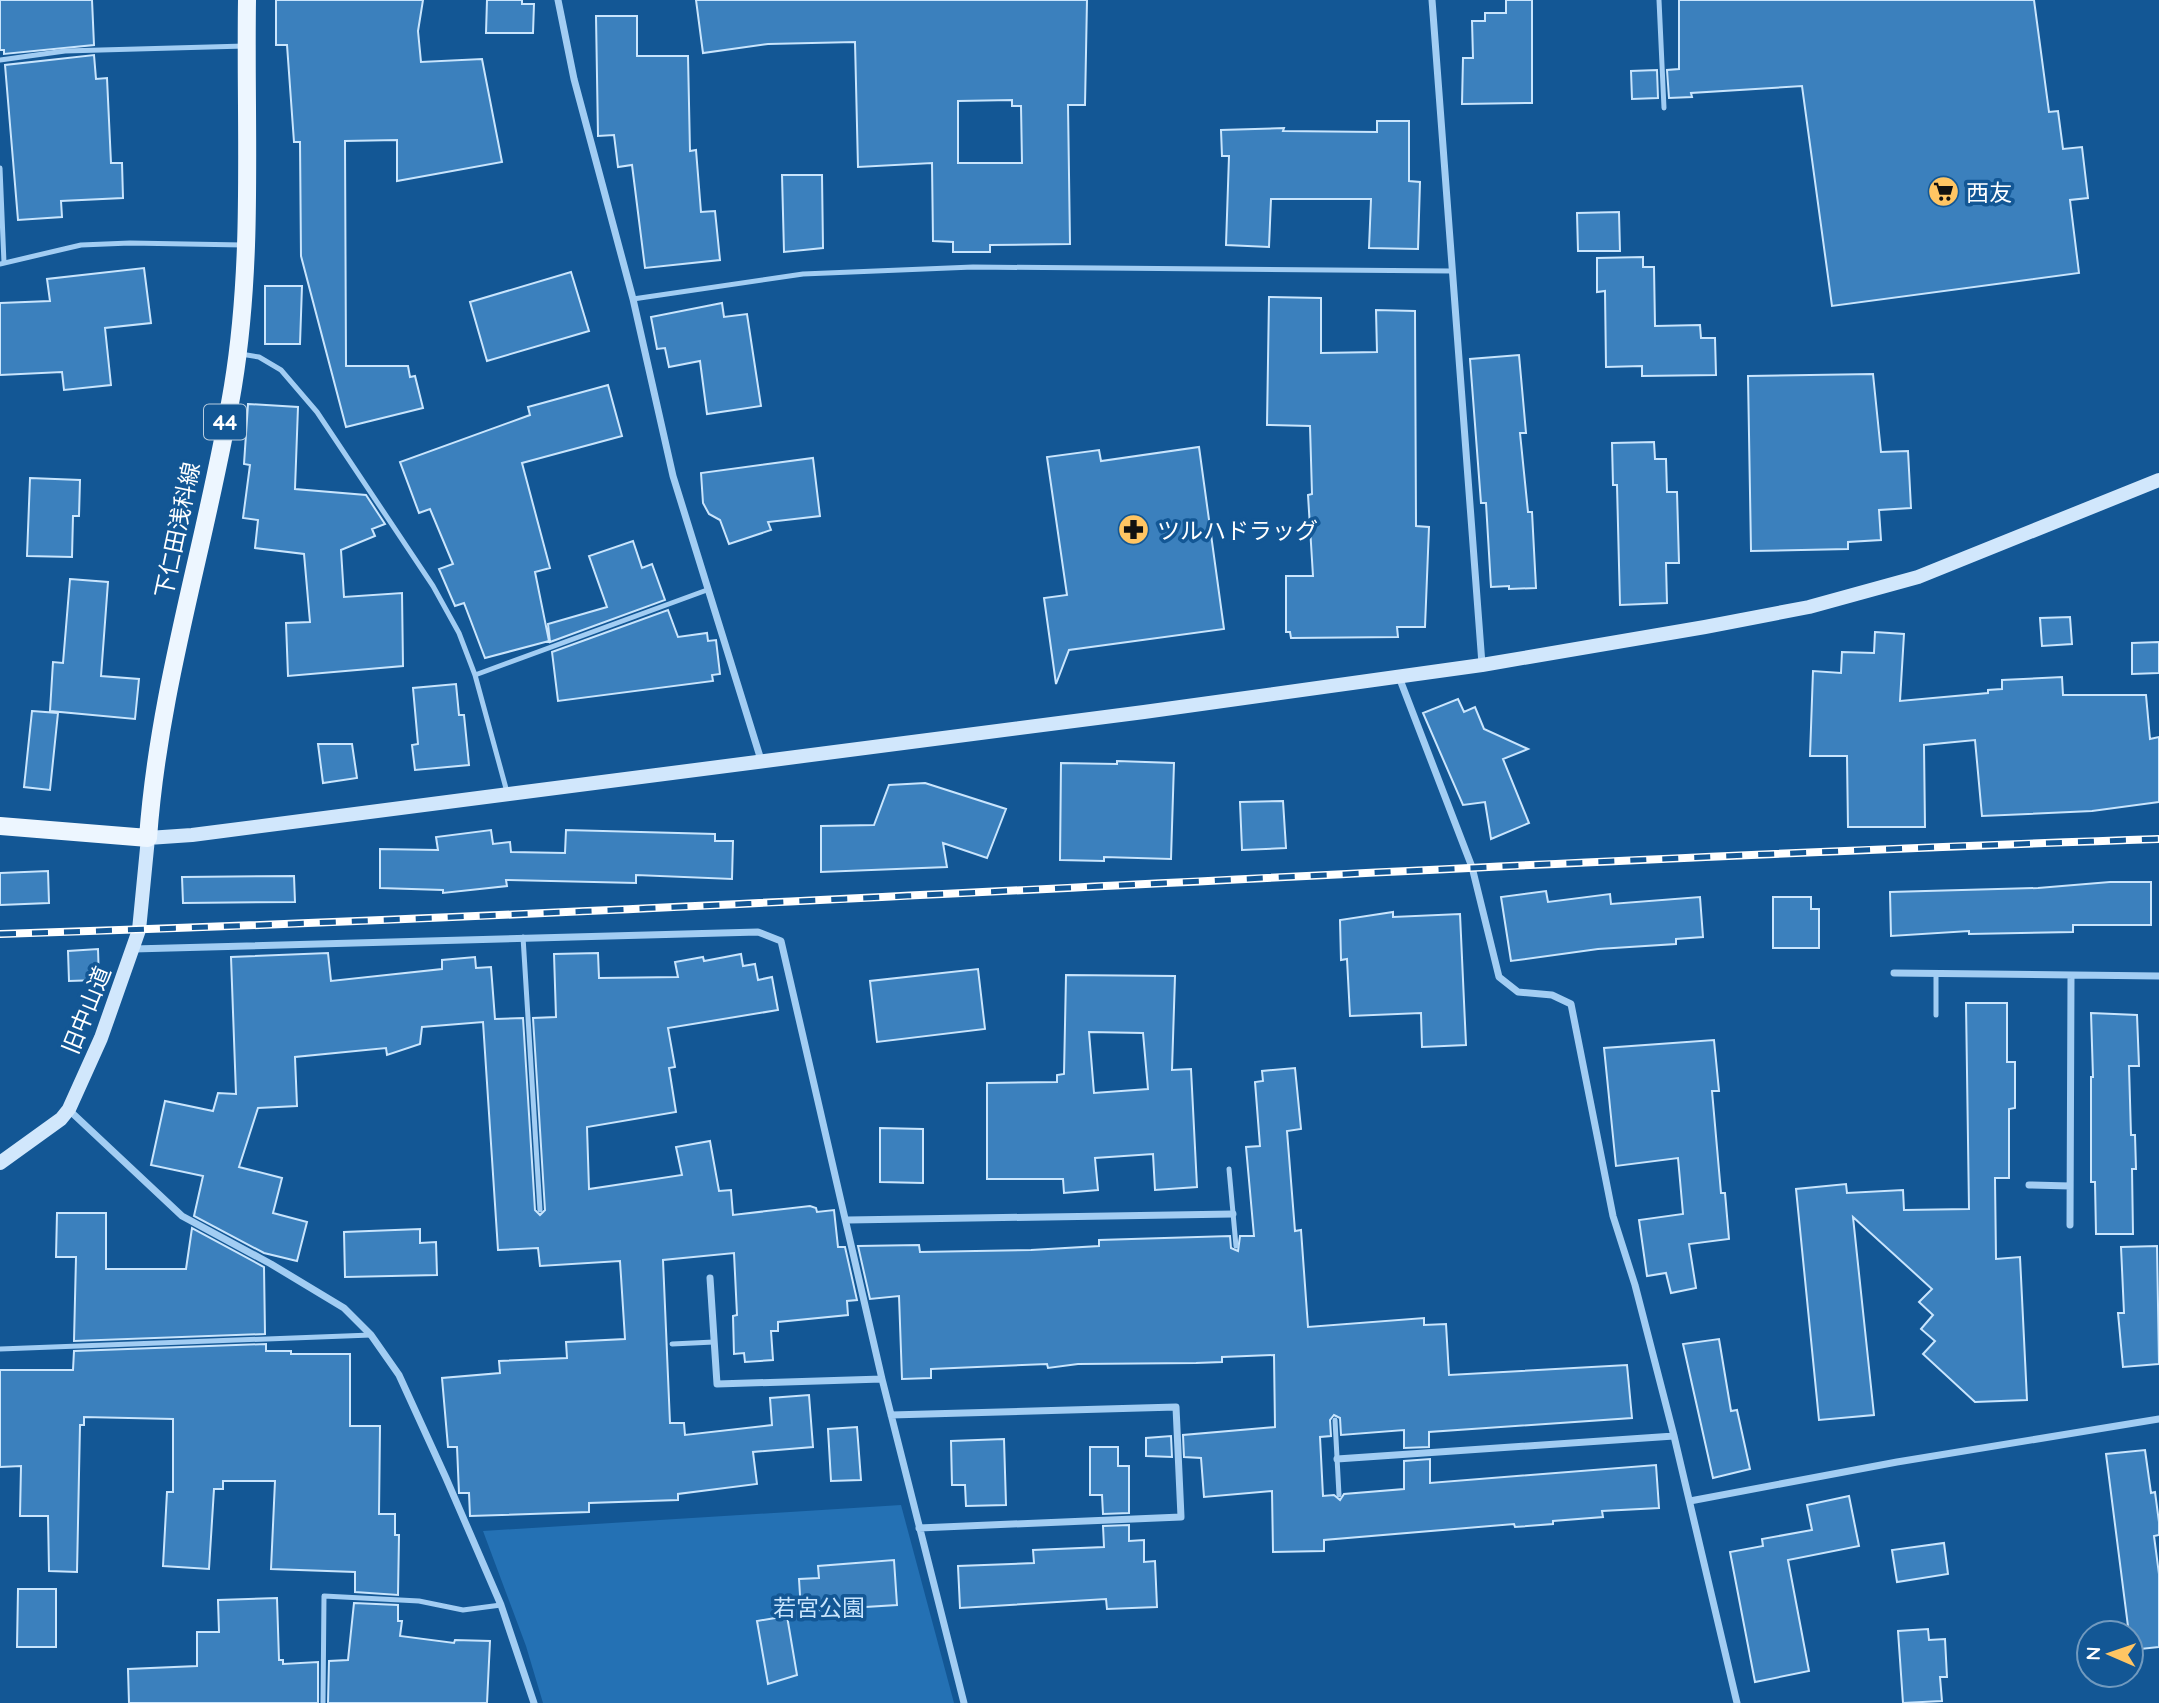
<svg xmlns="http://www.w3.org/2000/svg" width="2159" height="1703" font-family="Quicksand,'Noto Sans JP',sans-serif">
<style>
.green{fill:#2471b4}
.building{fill:#3b80bd;stroke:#c9e5fd;stroke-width:2;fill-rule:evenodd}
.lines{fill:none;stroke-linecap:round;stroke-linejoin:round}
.lane{stroke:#a2cdf3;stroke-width:5}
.street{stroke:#a2cdf3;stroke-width:7}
.secondary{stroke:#d1e7fc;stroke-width:14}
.primary{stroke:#edf6ff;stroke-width:18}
.rail-casing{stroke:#fff;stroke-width:8}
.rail{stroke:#135795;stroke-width:5;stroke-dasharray:16;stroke-linecap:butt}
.labels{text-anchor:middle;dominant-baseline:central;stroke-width:7;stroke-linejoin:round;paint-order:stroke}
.shield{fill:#135795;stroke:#b8cddf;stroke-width:2}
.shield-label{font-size:21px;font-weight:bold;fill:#fff}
.poi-label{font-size:23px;fill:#fff;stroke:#135795;text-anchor:start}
.street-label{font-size:23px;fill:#fff;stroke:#135795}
.park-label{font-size:23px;fill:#c9e5fd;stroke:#135795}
</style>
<rect width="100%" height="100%" fill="#135795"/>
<path class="green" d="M 901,1505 L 954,1703 L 543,1703 L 526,1646 L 483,1531 Z"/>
<path class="building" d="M 0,0 L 92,0 L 94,45 L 4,54 L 4,50 L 0,50 Z
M 276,0 L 423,0 L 418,31 L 421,62 L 482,59 L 502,162 L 397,181 L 397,140 L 345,141 L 346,366 L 408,366 L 410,377 L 415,376 L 423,408 L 346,427 L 301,256 L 300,142 L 294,142 L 287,45 L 276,45 Z
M 487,0 L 522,0 L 522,4 L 534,4 L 533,33 L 486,33 Z
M 696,0 L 1087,0 L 1085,105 L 1068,105 L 1070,244 L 990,245 L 990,252 L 953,252 L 953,242 L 933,241 L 932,163 L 858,167 L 855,42 L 768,44 L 703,53 ZM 1012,100 L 1012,106 L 1021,106 L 1022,163 L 958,163 L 958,101 Z
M 1506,0 L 1532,0 L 1532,103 L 1462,104 L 1463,58 L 1473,58 L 1472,21 L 1485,21 L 1485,13 L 1506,13 Z
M 1679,0 L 2034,0 L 2049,112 L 2058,111 L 2063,149 L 2082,147 L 2088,198 L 2070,200 L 2079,273 L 1832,306 L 1802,86 L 1691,93 L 1692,97 L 1669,98 L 1667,70 L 1679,69 Z
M 596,16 L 637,16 L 637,56 L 688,56 L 690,151 L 696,150 L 701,212 L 715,211 L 720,260 L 645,268 L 632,165 L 618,167 L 614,135 L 598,136 Z
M 94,55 L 96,79 L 107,78 L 111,163 L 122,163 L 123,198 L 61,201 L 62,217 L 18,220 L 5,65 Z
M 1657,70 L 1658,98 L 1632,99 L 1631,71 Z
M 1377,121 L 1409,121 L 1409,181 L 1420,182 L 1418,249 L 1369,248 L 1371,199 L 1271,199 L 1269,247 L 1226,245 L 1229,156 L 1222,156 L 1221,130 L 1284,128 L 1283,131 L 1377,132 Z
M 782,175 L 822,175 L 823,248 L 784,252 Z
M 1619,212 L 1620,251 L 1578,251 L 1577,213 Z
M 1643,257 L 1643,267 L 1654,267 L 1655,326 L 1700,325 L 1701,338 L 1715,338 L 1716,375 L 1642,376 L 1642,366 L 1606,367 L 1605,291 L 1597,292 L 1597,258 Z
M 144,268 L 151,323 L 105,328 L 111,385 L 64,390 L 62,372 L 0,375 L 0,303 L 50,301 L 47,279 Z
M 571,272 L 589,331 L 487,361 L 470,302 Z
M 265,286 L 302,286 L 300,344 L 265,344 Z
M 1269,297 L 1321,298 L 1321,353 L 1377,352 L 1376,310 L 1415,311 L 1416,526 L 1429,527 L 1425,627 L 1397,627 L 1398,637 L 1291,638 L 1290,632 L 1286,632 L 1286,576 L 1313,576 L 1308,495 L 1312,494 L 1310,426 L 1267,425 Z
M 722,303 L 724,317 L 747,314 L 761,406 L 707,414 L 700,361 L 669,367 L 665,348 L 657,349 L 651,317 Z
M 1519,355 L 1526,433 L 1520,433 L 1528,512 L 1532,512 L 1536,588 L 1509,589 L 1509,586 L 1491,587 L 1486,503 L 1481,503 L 1470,359 Z
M 1873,374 L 1881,452 L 1908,451 L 1911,508 L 1879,510 L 1881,540 L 1848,542 L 1848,549 L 1751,551 L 1748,376 Z
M 608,385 L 622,436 L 522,463 L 550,568 L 535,572 L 549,641 L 485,658 L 464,603 L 455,606 L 439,569 L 453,564 L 430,509 L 419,513 L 400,462 L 530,415 L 528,407 Z
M 248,404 L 298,407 L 295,489 L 366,495 L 385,524 L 372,529 L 375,536 L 341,550 L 344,597 L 402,593 L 403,666 L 288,676 L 286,623 L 310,622 L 304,554 L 255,548 L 258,520 L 243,518 L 250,465 L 244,464 Z
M 1654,442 L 1655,459 L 1666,459 L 1667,492 L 1677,492 L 1679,563 L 1666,563 L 1667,603 L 1620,605 L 1617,485 L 1613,485 L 1612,443 Z
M 1199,447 L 1224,629 L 1069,650 L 1056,684 L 1044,598 L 1067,595 L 1047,457 L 1099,450 L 1101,461 Z
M 813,458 L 820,516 L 768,522 L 771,530 L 729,544 L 720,520 L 709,514 L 703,503 L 701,473 Z
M 30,478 L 80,480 L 79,516 L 73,516 L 72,557 L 27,556 Z
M 633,541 L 642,568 L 652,564 L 665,600 L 550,642 L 548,624 L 607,607 L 589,556 Z
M 70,579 L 108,582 L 101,676 L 139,679 L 135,719 L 50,711 L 53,662 L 63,663 Z
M 668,610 L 678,637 L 707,633 L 708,641 L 716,640 L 720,674 L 712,675 L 713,681 L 558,701 L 552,652 Z
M 2070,617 L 2072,644 L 2042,646 L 2040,618 Z
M 1875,632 L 1904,634 L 1900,701 L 1988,693 L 1988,690 L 2002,689 L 2002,680 L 2062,677 L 2063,695 L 2146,695 L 2150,739 L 2159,737 L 2159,802 L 2092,811 L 1982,816 L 1975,740 L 1924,745 L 1925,827 L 1848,827 L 1847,756 L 1810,756 L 1813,671 L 1841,673 L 1842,652 L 1874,653 Z
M 2159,642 L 2159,673 L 2132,674 L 2132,643 Z
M 456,684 L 459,715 L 464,715 L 469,765 L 415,770 L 412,745 L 418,744 L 413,688 Z
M 1458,699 L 1464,712 L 1475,707 L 1484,729 L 1528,749 L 1503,759 L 1529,823 L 1491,839 L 1485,802 L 1463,805 L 1423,713 Z
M 32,711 L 58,713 L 50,790 L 24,787 Z
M 318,744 L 352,744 L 357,778 L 323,783 Z
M 1117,761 L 1174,763 L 1171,859 L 1104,857 L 1104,861 L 1060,860 L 1061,763 L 1117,764 Z
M 925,783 L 1006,809 L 987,858 L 943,843 L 947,867 L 821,872 L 821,826 L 874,825 L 889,785 Z
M 1283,801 L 1286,848 L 1242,850 L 1240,802 Z
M 491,830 L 493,844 L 510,842 L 511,852 L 565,853 L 566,830 L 715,834 L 715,841 L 733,841 L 732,879 L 636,875 L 636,883 L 506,880 L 507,886 L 443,893 L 443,890 L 380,888 L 380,849 L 438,850 L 436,837 Z
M 48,871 L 49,903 L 0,905 L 0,873 Z
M 294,876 L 295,902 L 183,903 L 182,877 Z
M 2110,882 L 2151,882 L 2151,925 L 2073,925 L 2073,932 L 1969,934 L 1969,931 L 1891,936 L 1890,892 L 2038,888 Z
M 1546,891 L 1548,902 L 1610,894 L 1611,904 L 1700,897 L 1703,937 L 1676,939 L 1676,944 L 1598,949 L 1511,961 L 1501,897 Z
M 1773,897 L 1811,897 L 1811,909 L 1819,909 L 1819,948 L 1773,948 Z
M 1393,912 L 1393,917 L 1460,914 L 1466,1045 L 1422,1047 L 1421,1013 L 1350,1016 L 1347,959 L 1341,960 L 1340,920 Z
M 98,949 L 99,980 L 69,981 L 68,951 Z
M 328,953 L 331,981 L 442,969 L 442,960 L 475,957 L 476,968 L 491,967 L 495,1019 L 523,1018 L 535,1210 L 540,1215 L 545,1210 L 533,1018 L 556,1017 L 554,954 L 598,953 L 599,978 L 678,977 L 675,962 L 703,957 L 704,961 L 741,954 L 743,966 L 755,964 L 758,980 L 772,977 L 778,1010 L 668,1028 L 675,1067 L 669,1068 L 676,1112 L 587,1127 L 589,1189 L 682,1175 L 676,1147 L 710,1141 L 719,1191 L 731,1190 L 733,1215 L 810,1206 L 816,1208 L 817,1212 L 834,1210 L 838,1247 L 845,1247 L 857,1300 L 847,1301 L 848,1315 L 778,1322 L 778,1331 L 771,1331 L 773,1360 L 745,1362 L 744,1353 L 734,1354 L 733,1316 L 737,1315 L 734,1253 L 663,1260 L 670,1423 L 684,1423 L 685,1435 L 772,1425 L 770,1398 L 809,1395 L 813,1447 L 753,1452 L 757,1484 L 678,1494 L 678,1500 L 589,1503 L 589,1512 L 470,1516 L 469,1493 L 459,1493 L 457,1447 L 448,1447 L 442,1378 L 500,1373 L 499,1361 L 567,1358 L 566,1342 L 625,1339 L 620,1261 L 540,1266 L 538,1248 L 498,1250 L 483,1022 L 422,1027 L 420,1044 L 387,1055 L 386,1048 L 295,1057 L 297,1106 L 258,1108 L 239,1167 L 282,1178 L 273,1213 L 307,1222 L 297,1261 L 264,1253 L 194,1216 L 203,1176 L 151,1165 L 165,1101 L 213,1111 L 218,1093 L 236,1094 L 231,957 Z
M 978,969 L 985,1029 L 877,1042 L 870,981 Z
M 1066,975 L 1175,976 L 1172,1070 L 1191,1069 L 1197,1187 L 1155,1190 L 1153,1154 L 1095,1158 L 1098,1190 L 1064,1193 L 1063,1179 L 987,1179 L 987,1083 L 1057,1082 L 1057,1075 L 1064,1074 ZM 1089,1032 L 1143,1033 L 1148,1089 L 1094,1093 Z
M 1966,1003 L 2007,1003 L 2007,1062 L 2015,1062 L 2015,1108 L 2009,1109 L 2009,1178 L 1995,1178 L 1996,1259 L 2020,1257 L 2027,1400 L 1975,1402 L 1923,1354 L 1935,1341 L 1921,1329 L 1933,1315 L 1919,1302 L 1932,1289 L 1853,1217 L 1874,1415 L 1819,1420 L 1796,1189 L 1846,1184 L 1847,1193 L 1903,1190 L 1904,1210 L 1969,1209 Z
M 2091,1013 L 2137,1015 L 2139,1066 L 2129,1066 L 2131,1135 L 2135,1135 L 2136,1169 L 2132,1169 L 2133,1234 L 2096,1234 L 2095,1182 L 2091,1182 L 2091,1077 L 2093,1077 Z
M 1714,1040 L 1719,1091 L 1712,1091 L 1721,1193 L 1725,1193 L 1729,1239 L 1689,1244 L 1696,1288 L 1671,1293 L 1666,1273 L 1647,1276 L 1639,1220 L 1683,1214 L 1678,1158 L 1616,1166 L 1604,1048 Z
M 1295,1068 L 1301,1129 L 1287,1131 L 1295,1231 L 1301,1230 L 1308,1327 L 1424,1318 L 1424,1325 L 1446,1324 L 1449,1375 L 1627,1365 L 1632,1418 L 1429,1432 L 1429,1447 L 1404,1448 L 1404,1430 L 1341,1435 L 1340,1418 L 1334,1415 L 1330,1420 L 1331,1436 L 1320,1437 L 1323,1496 L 1334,1495 L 1340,1500 L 1344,1494 L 1404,1489 L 1404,1461 L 1430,1459 L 1430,1483 L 1656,1465 L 1659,1508 L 1602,1511 L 1603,1517 L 1553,1521 L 1553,1524 L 1515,1527 L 1514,1524 L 1324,1540 L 1324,1551 L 1273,1552 L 1272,1491 L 1204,1497 L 1201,1458 L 1184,1457 L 1183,1435 L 1275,1427 L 1274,1355 L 1222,1357 L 1222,1362 L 1196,1363 L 1078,1364 L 1048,1368 L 1047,1364 L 931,1369 L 931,1378 L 902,1379 L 899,1296 L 870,1299 L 858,1246 L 919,1245 L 920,1252 L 1031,1250 L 1099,1246 L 1099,1240 L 1230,1236 L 1231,1248 L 1238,1251 L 1240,1236 L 1254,1236 L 1246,1147 L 1260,1146 L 1255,1082 L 1263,1081 L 1262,1071 Z
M 880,1128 L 923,1129 L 923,1183 L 880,1182 Z
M 57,1213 L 106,1213 L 106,1269 L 186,1269 L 192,1228 L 264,1267 L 265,1334 L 74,1341 L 76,1257 L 56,1257 Z
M 420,1229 L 420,1243 L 436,1242 L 437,1275 L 345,1277 L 344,1232 Z
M 2157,1246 L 2159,1364 L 2123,1367 L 2118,1313 L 2124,1313 L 2121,1247 Z
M 1719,1339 L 1731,1411 L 1737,1410 L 1750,1469 L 1713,1478 L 1683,1344 Z
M 266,1344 L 266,1351 L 291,1351 L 291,1354 L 350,1354 L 350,1426 L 380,1426 L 379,1514 L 395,1514 L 395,1535 L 399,1535 L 398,1595 L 355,1592 L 355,1572 L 271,1569 L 275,1481 L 223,1481 L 223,1489 L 214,1489 L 209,1569 L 163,1566 L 167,1492 L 173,1492 L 173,1419 L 84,1417 L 84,1425 L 80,1425 L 77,1572 L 49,1571 L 48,1516 L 20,1516 L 21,1466 L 0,1467 L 0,1370 L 73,1370 L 74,1351 Z
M 857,1427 L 861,1480 L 831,1481 L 828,1429 Z
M 1171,1436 L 1172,1457 L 1146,1456 L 1146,1438 Z
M 1004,1439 L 1006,1505 L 966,1506 L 965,1485 L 952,1485 L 951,1441 Z
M 1090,1447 L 1118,1447 L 1118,1466 L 1129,1466 L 1129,1513 L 1103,1514 L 1102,1495 L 1090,1495 Z
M 2145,1450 L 2151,1493 L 2155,1492 L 2159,1522 L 2159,1535 L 2154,1536 L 2159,1574 L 2159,1647 L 2131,1650 L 2106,1454 Z
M 1849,1496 L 1859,1546 L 1788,1560 L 1809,1671 L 1755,1682 L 1730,1552 L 1763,1546 L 1762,1539 L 1812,1530 L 1807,1505 Z
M 1129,1525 L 1129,1541 L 1144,1540 L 1144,1562 L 1155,1561 L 1157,1607 L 1107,1609 L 1106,1599 L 960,1608 L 958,1566 L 1034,1563 L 1033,1550 L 1104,1547 L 1103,1526 Z
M 1944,1543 L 1948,1574 L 1897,1582 L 1892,1550 Z
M 894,1560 L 897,1605 L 801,1611 L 799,1579 L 819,1578 L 818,1566 Z
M 18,1589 L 56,1589 L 56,1647 L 17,1647 Z
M 277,1598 L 279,1660 L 283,1660 L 283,1664 L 318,1662 L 318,1703 L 129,1703 L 128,1669 L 197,1666 L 197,1632 L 219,1632 L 218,1600 Z
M 354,1603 L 398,1605 L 398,1621 L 402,1621 L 400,1636 L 454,1643 L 455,1640 L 490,1641 L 487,1703 L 328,1703 L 329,1661 L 348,1660 Z
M 787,1616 L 797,1675 L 768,1684 L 757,1621 Z
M 1928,1629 L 1929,1640 L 1945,1639 L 1947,1677 L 1940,1677 L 1942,1701 L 1903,1703 L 1898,1631 Z"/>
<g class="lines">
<path class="lane" d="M 1659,0 L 1664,108
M 0,60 L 65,51 L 245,46
M 0,168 L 4,263
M 0,264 L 81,245 L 130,243 L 243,245
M 633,299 L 803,274 L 973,267 L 1452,271
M 241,354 L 259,357 L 281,370 L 317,412 L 433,586 L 459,633 L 475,675 L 507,792
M 475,675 L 707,590
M 523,937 L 540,1210
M 1936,1015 L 1936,974
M 1229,1169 L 1236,1246
M 672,1344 L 714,1342
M 0,1349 L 371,1335
M 1335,1420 L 1339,1495
M 323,1703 L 324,1596 L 419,1601 L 463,1610 L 501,1605"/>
<path class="street" d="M 558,0 L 574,79 L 633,299 L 673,476 L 761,760
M 1432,0 L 1482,664
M 1399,677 L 1472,867 L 1499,977 L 1518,992 L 1552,995 L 1571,1004 L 1613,1216 L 1635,1285 L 1674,1436 L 1737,1703
M 133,949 L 758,932 L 781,941 L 882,1379 L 964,1703
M 1894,973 L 2159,976
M 69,1110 L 182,1216 L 271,1264 L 344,1308 L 371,1335 L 399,1375 L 446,1478 L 501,1605 L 534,1703
M 2029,1185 L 2070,1186
M 848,1220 L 1233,1214
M 2070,1225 L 2071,976
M 710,1278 L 717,1384 L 882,1379
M 891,1415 L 1176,1407 L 1181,1517 L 919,1528
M 1337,1459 L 1674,1436
M 1690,1501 L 1897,1462 L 2159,1419"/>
<path class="secondary" d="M 0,1163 L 61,1119 L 69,1109 L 101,1038 L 139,930 L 148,838 L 192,835 L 1144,712 L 1482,665 L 1705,627 L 1809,607 L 1918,577 L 2159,480"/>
<path class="primary" d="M 0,826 L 148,838 C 159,684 208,537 233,386 C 254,258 245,129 247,0"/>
<defs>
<path id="rail" d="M 0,934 C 720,912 1439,863 2159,839"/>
</defs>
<use href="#rail" class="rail-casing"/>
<use href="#rail" class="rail"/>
</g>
<defs>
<symbol id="supermarket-disc" viewBox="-11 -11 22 22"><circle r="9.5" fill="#ffc563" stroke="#135795"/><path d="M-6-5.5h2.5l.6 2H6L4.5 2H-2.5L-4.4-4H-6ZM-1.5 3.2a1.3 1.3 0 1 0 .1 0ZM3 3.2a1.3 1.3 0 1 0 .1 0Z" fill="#111"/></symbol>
<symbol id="pharmacy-disc" viewBox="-11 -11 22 22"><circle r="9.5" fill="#ffc563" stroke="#135795"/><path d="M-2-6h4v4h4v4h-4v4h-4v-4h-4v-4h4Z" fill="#111"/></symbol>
</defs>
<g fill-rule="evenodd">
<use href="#supermarket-disc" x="1926" y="174" width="35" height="35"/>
<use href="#pharmacy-disc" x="1116" y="512" width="35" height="35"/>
</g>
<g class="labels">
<rect class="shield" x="204" y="404.5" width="42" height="35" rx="5"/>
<g class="shield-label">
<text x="225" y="422">44</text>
</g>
<g class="poi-label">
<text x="1966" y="192">西友</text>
<text x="1157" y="530">ツルハドラッグ</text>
</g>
<g class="street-label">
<text transform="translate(177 530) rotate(-78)">下仁田浅科線</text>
<text transform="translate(86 1010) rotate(-68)">旧中山道</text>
</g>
<g class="park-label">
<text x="819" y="1607">若宮公園</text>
</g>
</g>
<g transform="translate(2110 1654) rotate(272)"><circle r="33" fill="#135795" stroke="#719abf" stroke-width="2"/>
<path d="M0-5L12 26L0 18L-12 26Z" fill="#ffc563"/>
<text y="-10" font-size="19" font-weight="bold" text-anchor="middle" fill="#ffffff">N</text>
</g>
</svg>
